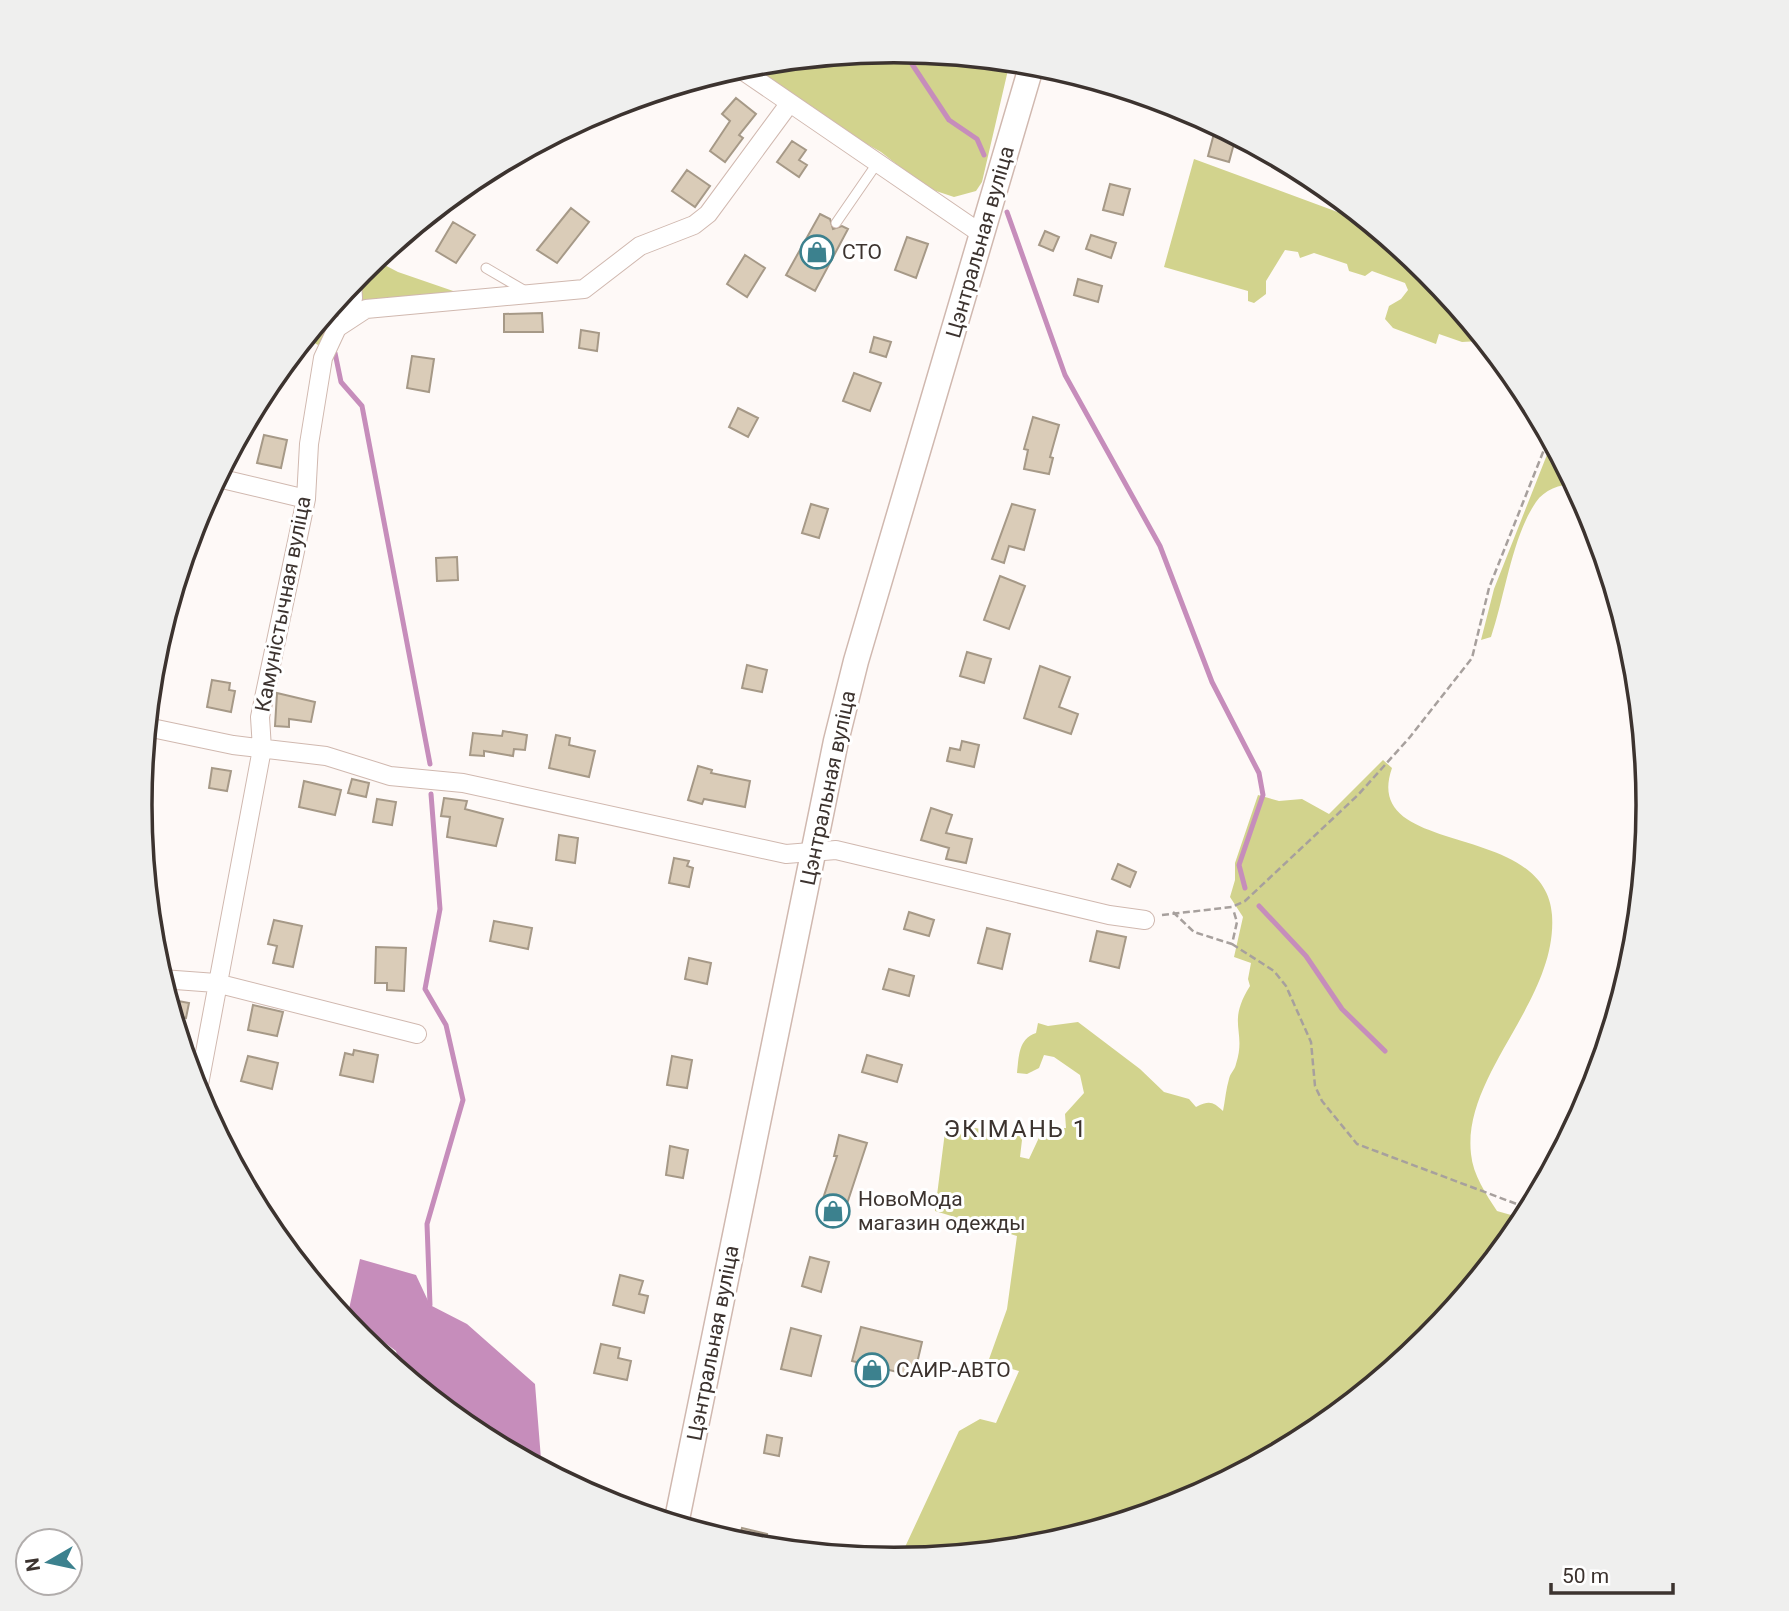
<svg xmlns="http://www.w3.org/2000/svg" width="1789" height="1611" font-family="Roboto,sans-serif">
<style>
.green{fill:#d2d38d}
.water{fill:#c68dbb}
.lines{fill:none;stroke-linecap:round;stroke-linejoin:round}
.stream{stroke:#c68dbb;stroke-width:5}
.building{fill:#daccb8;stroke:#a69987;stroke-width:2}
.service-casing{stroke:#d0b8af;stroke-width:11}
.minor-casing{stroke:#d0b8af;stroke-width:20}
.secondary-casing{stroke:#d0b8af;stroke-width:27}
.path{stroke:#a7a09d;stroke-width:2.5;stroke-dasharray:7 3.5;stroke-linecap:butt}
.service{stroke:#fff;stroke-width:9}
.minor{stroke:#fff;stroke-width:18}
.secondary{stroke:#fff;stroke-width:24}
.labels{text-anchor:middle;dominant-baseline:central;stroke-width:6;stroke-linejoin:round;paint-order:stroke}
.street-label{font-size:21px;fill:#3c332f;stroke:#fff}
.poi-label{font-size:21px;fill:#3c332f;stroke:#fff;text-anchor:start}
.quarter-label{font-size:24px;letter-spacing:2px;fill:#3c332f;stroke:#fff}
.rim{fill:none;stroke:#3c332f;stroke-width:3.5}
</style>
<rect width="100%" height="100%" fill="#fef9f7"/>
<path class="green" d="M 895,51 L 1006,62 L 1008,70 L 982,182 L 976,191 L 954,197 L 927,188 L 881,152 L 833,125 L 770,83 L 764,74 L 772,63 Z
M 1194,159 L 1370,224 L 1390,241 L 1389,248 L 1397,260 L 1428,272 L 1481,337 L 1479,341 L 1462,342 L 1439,334 L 1436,344 L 1393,328 L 1385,319 L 1389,306 L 1401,299 L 1408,290 L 1405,283 L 1372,271 L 1365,276 L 1349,271 L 1347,264 L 1314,253 L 1300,258 L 1298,252 L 1285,250 L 1266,281 L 1266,294 L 1254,303 L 1248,301 L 1248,291 L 1164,267 Z
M 375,260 L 398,272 L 459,293 L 386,302 L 318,345 L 311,341 L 303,342 L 334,304 L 344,315 L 345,291 Z
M 1552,442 L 1574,484 C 1560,484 1544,490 1536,502 C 1512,537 1505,596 1491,637 L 1481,640 L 1494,589 Z
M 1383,760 L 1392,768 C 1360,859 1545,819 1552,915 C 1558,1001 1462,1074 1471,1154 C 1473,1175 1486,1194 1497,1211 L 1525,1219 L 1522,1225 L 1428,1339 L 1313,1433 L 1183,1503 L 1041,1546 L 899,1560 L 959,1431 L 980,1419 L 996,1423 L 1019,1371 L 988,1362 L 1007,1309 L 1017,1236 L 935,1211 L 946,1124 L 1018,1134 L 1022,1140 L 1020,1157 L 1029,1159 L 1043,1129 L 1066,1128 L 1065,1114 L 1084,1093 L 1080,1075 L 1054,1057 L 1044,1055 L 1039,1068 L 1027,1074 L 1017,1073 C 1019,1057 1018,1039 1036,1033 L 1038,1023 L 1048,1026 L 1078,1022 L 1140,1069 L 1164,1092 L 1189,1099 L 1196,1107 C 1210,1100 1213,1102 1223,1111 C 1225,1101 1226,1089 1229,1079 C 1230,1073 1235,1070 1236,1064 C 1247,1030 1226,1024 1250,986 L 1248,979 L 1251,963 L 1234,957 L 1243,917 L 1230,897 L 1235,880 L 1235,863 L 1258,795 L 1279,801 L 1302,799 L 1329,814 Z"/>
<path class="water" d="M 360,1259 L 416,1275 L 430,1305 L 467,1324 L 535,1384 L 541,1459 L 551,1474 L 475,1433 L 402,1373 L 396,1351 L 377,1337 L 361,1339 L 340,1314 L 349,1309 Z"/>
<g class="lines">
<path class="stream" d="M 904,52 L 949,120 L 977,139 L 984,155
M 1007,212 L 1065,375 L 1160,546 L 1212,682 L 1259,773 L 1263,795 L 1239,865 L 1245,888
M 327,313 L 331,317
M 335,353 L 341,382 L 362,406 L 430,764
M 1259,906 L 1306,956 L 1342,1009 L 1385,1051
M 430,1305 L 427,1224 L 463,1100 L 446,1025 L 425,989 L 440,909 L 431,794"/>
</g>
<path class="building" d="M 736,98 L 756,114 L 739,135 L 743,138 L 725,162 L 710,151 L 730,121 L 722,114 Z
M 1216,126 L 1236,136 L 1229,162 L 1208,156 Z
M 792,141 L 806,150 L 799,160 L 807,165 L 799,177 L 777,162 Z
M 687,170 L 710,186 L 695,207 L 672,191 Z
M 1110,184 L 1130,189 L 1123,215 L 1103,210 Z
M 571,208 L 589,222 L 557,263 L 537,250 Z
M 820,214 L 830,219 L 833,229 L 842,226 L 848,229 L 815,291 L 786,275 Z
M 453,222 L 475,235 L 456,263 L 436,251 Z
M 1045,231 L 1059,237 L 1053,251 L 1039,245 Z
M 1091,235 L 1116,243 L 1111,258 L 1086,249 Z
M 907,237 L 928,244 L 916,278 L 895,270 Z
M 745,255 L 765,268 L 747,297 L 727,284 Z
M 1078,279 L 1102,286 L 1098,302 L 1074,295 Z
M 542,313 L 543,332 L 504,332 L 504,314 Z
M 581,330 L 599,333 L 597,351 L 579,348 Z
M 874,337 L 891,342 L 886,357 L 870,352 Z
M 412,356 L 434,359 L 429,392 L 407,388 Z
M 854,373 L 881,383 L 870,411 L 843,401 Z
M 738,408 L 758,418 L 748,437 L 729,427 Z
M 1033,417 L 1059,425 L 1050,457 L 1053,458 L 1049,474 L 1024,469 L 1028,450 L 1024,449 Z
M 264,435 L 287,440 L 281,468 L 257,463 Z
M 811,504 L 828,509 L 819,538 L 802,533 Z
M 1012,504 L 1035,510 L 1024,550 L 1009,546 L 1004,563 L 992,559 Z
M 457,557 L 458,580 L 437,581 L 436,558 Z
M 1000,576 L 1025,586 L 1009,629 L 984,620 Z
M 967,652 L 991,659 L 984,683 L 960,676 Z
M 747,665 L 767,670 L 762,692 L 742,688 Z
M 1040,666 L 1070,677 L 1059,707 L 1078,714 L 1071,734 L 1024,718 Z
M 212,680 L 230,683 L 229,690 L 235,691 L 231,712 L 207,707 Z
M 277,693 L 315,702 L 311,722 L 289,719 L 289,727 L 275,726 Z
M 503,731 L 527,735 L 525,750 L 514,749 L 513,756 L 484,751 L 484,756 L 470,755 L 473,733 L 502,736 Z
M 556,735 L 570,738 L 569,745 L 595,751 L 589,777 L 549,768 Z
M 962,741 L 979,745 L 974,767 L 947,761 L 950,748 L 960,750 Z
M 698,766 L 712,770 L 711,773 L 750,781 L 745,807 L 704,799 L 702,804 L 688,800 Z
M 212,768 L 231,771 L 227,791 L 209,788 Z
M 352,779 L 369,783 L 366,797 L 348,793 Z
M 304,781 L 341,790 L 335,815 L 299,807 Z
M 444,798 L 467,801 L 465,809 L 503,819 L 496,846 L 447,837 L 450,817 L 441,816 Z
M 377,799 L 396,802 L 392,825 L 373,822 Z
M 931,808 L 952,815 L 946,833 L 972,839 L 966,863 L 946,859 L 949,848 L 921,840 Z
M 559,835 L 578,838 L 575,863 L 556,860 Z
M 674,858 L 689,861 L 687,866 L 693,868 L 689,887 L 669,883 Z
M 1118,864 L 1136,872 L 1130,887 L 1112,879 Z
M 909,912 L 934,920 L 929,936 L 904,929 Z
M 274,920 L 302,926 L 293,967 L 273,963 L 277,946 L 268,944 Z
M 494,921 L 532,928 L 528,949 L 490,941 Z
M 987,928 L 1010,934 L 1002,969 L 978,963 Z
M 1097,931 L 1126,937 L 1119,968 L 1090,961 Z
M 376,947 L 406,948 L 404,991 L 387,990 L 387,983 L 375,983 Z
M 689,958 L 711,963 L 707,984 L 685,979 Z
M 889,969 L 914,976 L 909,996 L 883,989 Z
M 168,999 L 189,1003 L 186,1018 L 173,1015 Z
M 253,1005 L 283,1012 L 277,1036 L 248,1030 Z
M 354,1050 L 378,1055 L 373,1082 L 340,1075 L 345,1053 L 353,1055 Z
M 867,1055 L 902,1065 L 897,1082 L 862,1072 Z
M 248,1056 L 278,1063 L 272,1089 L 241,1081 Z
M 672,1056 L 692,1060 L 687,1088 L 667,1085 Z
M 839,1135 L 867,1143 L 843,1216 L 820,1208 L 837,1156 L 834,1156 Z
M 670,1146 L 688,1150 L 683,1178 L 666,1175 Z
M 810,1257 L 829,1262 L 821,1292 L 802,1286 Z
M 620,1275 L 643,1281 L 639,1294 L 648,1296 L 644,1313 L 613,1305 Z
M 861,1327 L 922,1342 L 914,1376 L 852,1361 Z
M 791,1328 L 821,1336 L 811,1376 L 781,1369 Z
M 601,1344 L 620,1348 L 618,1358 L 631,1361 L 627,1380 L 594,1373 Z
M 767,1435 L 782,1438 L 779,1456 L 764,1453 Z
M 742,1528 L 767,1534 L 764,1547 L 738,1543 Z"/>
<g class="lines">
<defs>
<path id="service" d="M 836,223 L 878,162
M 486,268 L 527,292"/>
<path id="minor" d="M 739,68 L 983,235
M 347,319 L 353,298 L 352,282
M 218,478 L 306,499
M 147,727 L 233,745 L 326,756 L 390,776 L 463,783 L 786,854 L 836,850 L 1109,915 L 1145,920
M 162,979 L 216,983 L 417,1034
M 197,1095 L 262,749 L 260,717 L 306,499 L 309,444 L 323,358 L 337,328 L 366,309 L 584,289 L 640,246 L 694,225 L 708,214 L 789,104"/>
<path id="secondary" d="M 676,1524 L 836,741 L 856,661 L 1032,64"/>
</defs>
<use href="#service" class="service-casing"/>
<use href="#minor" class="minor-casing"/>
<use href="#secondary" class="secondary-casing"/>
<path class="path" d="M 1173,912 L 1194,932 L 1232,944 L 1237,922 L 1233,909
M 1162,915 L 1232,907 L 1245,901 L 1358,795 L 1410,737 L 1472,658 L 1489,588 L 1549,437
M 1232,944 L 1274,971 L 1286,986 L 1311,1042 L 1315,1086 L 1322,1101 L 1357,1144 L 1530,1209"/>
<use href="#service" class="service"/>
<use href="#minor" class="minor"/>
<use href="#secondary" class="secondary"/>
</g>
<defs>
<symbol id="shop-ring" viewBox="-11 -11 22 22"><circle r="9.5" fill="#fff" stroke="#3c818e" stroke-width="1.5"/><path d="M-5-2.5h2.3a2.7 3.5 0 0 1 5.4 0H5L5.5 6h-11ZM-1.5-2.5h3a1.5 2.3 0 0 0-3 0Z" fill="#3c818e"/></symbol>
</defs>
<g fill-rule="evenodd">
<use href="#shop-ring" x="798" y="233" width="38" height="38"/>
<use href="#shop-ring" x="814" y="1192" width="38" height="38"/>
<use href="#shop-ring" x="853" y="1351" width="38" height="38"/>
</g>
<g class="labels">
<g class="street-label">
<text transform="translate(980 242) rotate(-74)">Цэнтральная вуліца</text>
<text transform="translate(283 604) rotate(-79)">Камуністычная вуліца</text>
<text transform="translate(828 788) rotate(-78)">Цэнтральная вуліца</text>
<text transform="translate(713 1343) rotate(-79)">Цэнтральная вуліца</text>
</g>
<g class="poi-label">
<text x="842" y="252">СТО</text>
<text x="858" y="1199">НовоМода<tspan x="858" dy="24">магазин одежды</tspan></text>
<text x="896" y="1370">САИР-АВТО</text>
</g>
<g class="quarter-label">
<text x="1016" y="1129">ЭКІМАНЬ 1</text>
</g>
</g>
<path d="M0 0H1789V1611H0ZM152 805a742 742 0 1 1 1484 0a742 742 0 1 1-1484 0Z" fill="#efefee" fill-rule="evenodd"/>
<path class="rim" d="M152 805a742 742 0 1 1 1484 0a742 742 0 1 1-1484 0Z"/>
<g transform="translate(49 1562) rotate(261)"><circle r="33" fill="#ffffff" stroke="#b1adac" stroke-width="2"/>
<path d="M0-5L12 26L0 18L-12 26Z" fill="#3c818e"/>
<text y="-10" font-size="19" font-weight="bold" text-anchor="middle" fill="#3c332f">N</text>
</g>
<path d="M1551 1583v10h122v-10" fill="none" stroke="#3c332f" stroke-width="3.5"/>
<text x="1562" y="1583" font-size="21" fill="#3c332f" stroke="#ffffff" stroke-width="5" paint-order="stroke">50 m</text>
</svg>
